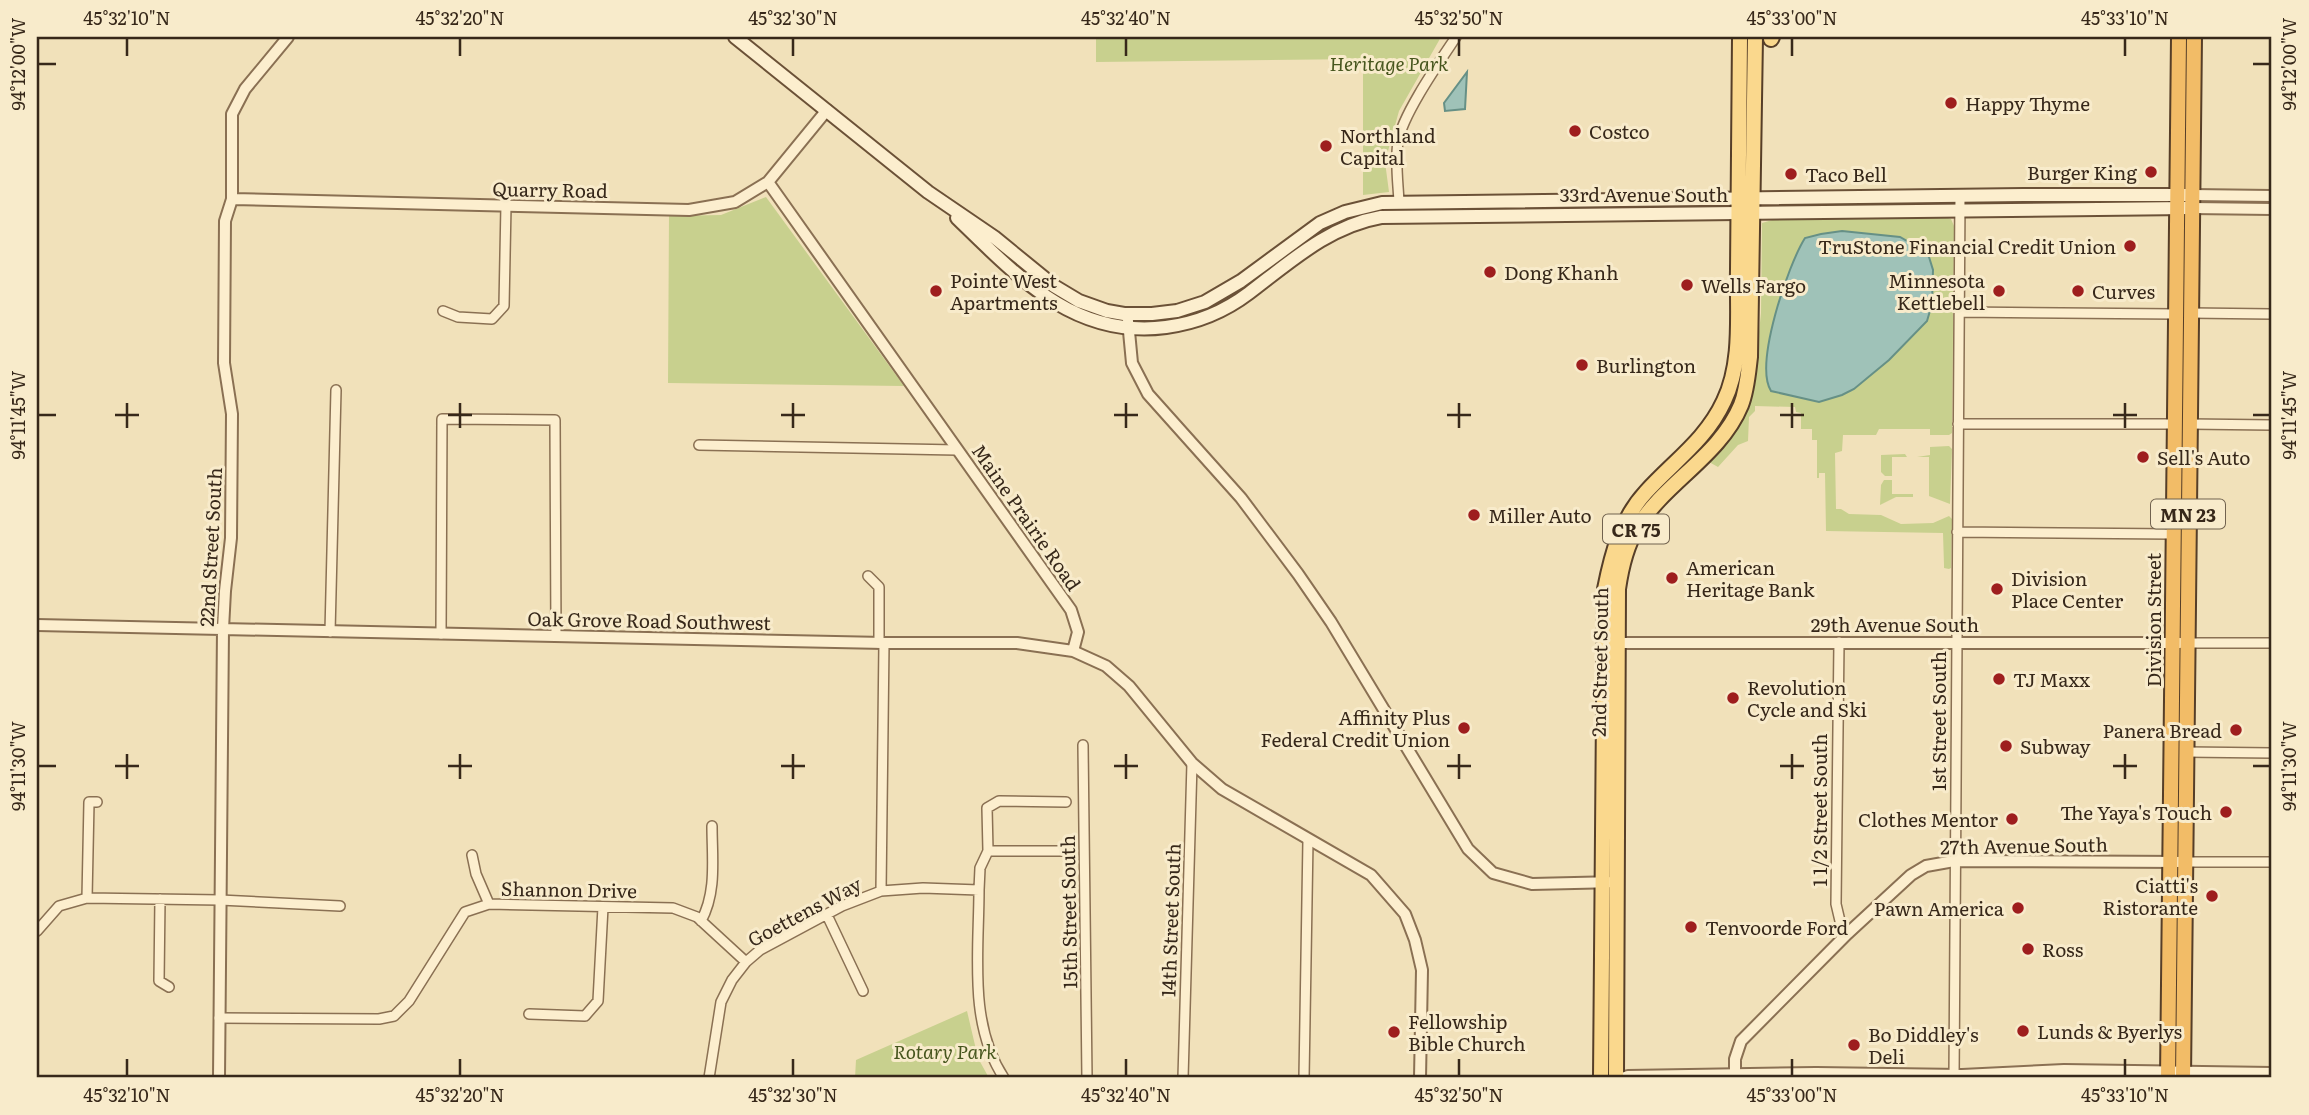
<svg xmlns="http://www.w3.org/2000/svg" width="2309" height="1115" font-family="Literata,serif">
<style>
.green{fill:#c8d08e}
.water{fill:#9fc2b8;stroke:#669086;stroke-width:2}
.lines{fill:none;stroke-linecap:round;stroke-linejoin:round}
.minor-casing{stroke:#8a7053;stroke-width:12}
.tertiary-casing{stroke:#8a7053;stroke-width:14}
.secondary-casing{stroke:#6b5137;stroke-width:16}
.primary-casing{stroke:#563e28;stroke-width:18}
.trunk-casing{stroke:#563e28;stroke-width:18}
.minor{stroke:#fceece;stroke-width:9}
.tertiary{stroke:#fceece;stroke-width:10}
.secondary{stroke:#fceece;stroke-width:12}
.primary{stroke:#fad88d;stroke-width:14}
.trunk{stroke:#f2bc67;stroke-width:14}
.ticks{fill:none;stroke:#37281a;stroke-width:2.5}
.poi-dot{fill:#9e1e1e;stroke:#f8ebcb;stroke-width:2.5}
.labels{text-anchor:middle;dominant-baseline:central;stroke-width:6;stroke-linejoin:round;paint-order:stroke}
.shield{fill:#f8ebcb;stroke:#71624f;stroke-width:2}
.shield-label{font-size:18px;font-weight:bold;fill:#37281a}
.park-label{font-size:19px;font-style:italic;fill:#47561e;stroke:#f8ebcb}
.poi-label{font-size:19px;fill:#37281a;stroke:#f8ebcb;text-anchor:start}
.street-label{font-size:19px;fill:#37281a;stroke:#f8ebcb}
.neatline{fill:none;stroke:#37281a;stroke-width:2.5}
.ticks-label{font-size:18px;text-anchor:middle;fill:#37281a}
</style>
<rect width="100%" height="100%" fill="#f1e1ba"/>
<path class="green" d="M 1096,37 L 1441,37 L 1399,111 L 1385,162 L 1389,192 L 1363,195 L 1363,59 L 1096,62 Z
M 766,197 L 904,386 L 668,383 L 669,216 L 721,215 Z
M 1944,217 L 1951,219 L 1954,226 L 1952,433 L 1949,435 L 1930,435 L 1930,429 L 1879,429 L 1876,435 L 1843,435 L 1842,451 L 1835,453 L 1836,509 L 1841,509 L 1849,514 L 1881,515 L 1901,524 L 1933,523 L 1949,516 L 1952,519 L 1951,568 L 1949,569 L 1944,568 L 1944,565 L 1943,533 L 1826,531 L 1825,473 L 1819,473 L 1819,478 L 1817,478 L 1817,440 L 1812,440 L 1812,429 L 1801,429 L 1801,413 L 1796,412 L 1795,407 L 1755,406 L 1755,411 L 1749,417 L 1748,441 L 1738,445 L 1718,467 L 1709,462 L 1754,380 L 1761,313 L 1762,223 L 1779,218 Z
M 1930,447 L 1949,446 L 1952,449 L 1950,504 L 1929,496 L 1929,457 L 1917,457 L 1930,455 Z
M 1905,454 L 1907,457 L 1892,457 L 1892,476 L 1885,476 L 1881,472 L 1881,455 Z
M 1884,480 L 1892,480 L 1892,494 L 1913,494 L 1913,497 L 1896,497 L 1880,505 L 1881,485 Z
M 967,1011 L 978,1058 L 989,1078 L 855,1078 L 856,1060 Z"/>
<path class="water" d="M 1467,72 L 1465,109 L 1445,111 L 1444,103 Z
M 1842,231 L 1900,237 L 1924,251 L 1929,257 L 1933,270 L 1932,304 L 1927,321 L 1889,360 L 1854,389 L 1842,395 L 1819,402 L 1771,391 C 1754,364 1788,265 1805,238 L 1821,234 Z"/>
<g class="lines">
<defs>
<path id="minor" d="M 1399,202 C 1398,182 1395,161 1398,142 C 1402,115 1440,61 1456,37
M 443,311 L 458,317 L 492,319 L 504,306 L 506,205
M 1959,312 L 2175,314
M 2190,313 L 2272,314
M 1958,424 L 2174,424
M 2189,424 L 2272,425
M 699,445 L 957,450
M 1957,532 L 2172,534
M 868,576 L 879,587 L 879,643
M 330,632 L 336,390
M 441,634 L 442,419 L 555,420 L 556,636
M 1839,642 L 1836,904 L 1840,921 L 1847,934
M 2186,643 L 2272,643
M 1083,745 L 1087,1078
M 2186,752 L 2272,753
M 988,851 L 1066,851
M 472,855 L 476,874 L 489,904
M 2185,862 L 2272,862
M 979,890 L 980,868 L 988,851 L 987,808 L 999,801 L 1066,802
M 881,891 L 884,643
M 87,898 L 89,802 L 97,802
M 160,899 L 159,981 L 169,987
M 827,915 L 863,991
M 701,921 C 717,892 712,858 712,826
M 37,931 L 59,906 L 87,898 L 220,900 L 340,906
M 529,1014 L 585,1016 L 598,1001 L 603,907
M 219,1018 L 379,1019 L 394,1016 L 409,1001 L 465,912 L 489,904 L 673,908 L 697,917 L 746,962
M 709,1078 L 721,1002 L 732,980 L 746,962 L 760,950 L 842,906 L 881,891 L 923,888 L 979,890 C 979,952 968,1024 1004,1078
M 1183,1078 L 1192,763
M 1304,1078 L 1308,840
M 1954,1078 L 1960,196"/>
<path id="tertiary" d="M 768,182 L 1071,610 L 1078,632 L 1073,651
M 2192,195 L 2272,196
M 232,199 L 689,210 L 735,202 L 768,182 L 827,110
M 2192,208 L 2272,209
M 1128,321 L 1132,363 L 1148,394 L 1241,498 L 1298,574 L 1331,622 L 1468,849 L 1493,873 L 1532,884 L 1617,882
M 37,625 L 884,643 L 1017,643 L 1073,651 L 1106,666 L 1129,686 L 1192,763 L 1222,789 L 1371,875 L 1405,914 L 1415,940 L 1422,970 L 1420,1078
M 1612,643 L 2180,643
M 219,1078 L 223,629 L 225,591 L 231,538 L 232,414 L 224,363 L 225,221 L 232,199 L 232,114 L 245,89 L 288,37
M 1623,1078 L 1628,1076 L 1816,1073 L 1962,1075 L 2064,1070 L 2272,1073
M 1735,1078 L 1735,1059 L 1741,1041 L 1847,934 L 1911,875 L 1926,866 L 1954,861 L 2185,862"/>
<path id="secondary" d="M 735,37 L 928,192 L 994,237 L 1054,286 L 1079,301 L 1107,311 L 1124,314 L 1152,314 L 1177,311 L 1205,302 L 1241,281 L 1320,223 L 1345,212 L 1382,203 L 2023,195 L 2192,195
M 957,218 C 1017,276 1074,339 1166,327 C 1197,323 1224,312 1249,293 C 1290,262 1329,226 1381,217 L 2187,208"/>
<path id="primary" d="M 1771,39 L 1772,37
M 1601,1078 L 1605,589 C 1612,554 1621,519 1646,492 C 1674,461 1706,440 1724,401 C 1743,362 1737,312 1738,270 C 1739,192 1739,114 1740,37
M 1616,1078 L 1618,589 C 1621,568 1626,546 1637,528 C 1665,482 1720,456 1741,405 C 1747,390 1748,373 1750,357 L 1755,37"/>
<path id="trunk" d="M 2168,1078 L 2179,37
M 2183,1078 L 2194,37"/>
</defs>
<use href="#minor" class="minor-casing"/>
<use href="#tertiary" class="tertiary-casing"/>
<use href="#secondary" class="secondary-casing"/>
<use href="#primary" class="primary-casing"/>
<use href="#trunk" class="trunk-casing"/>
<use href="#minor" class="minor"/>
<use href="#tertiary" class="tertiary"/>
<use href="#secondary" class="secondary"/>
<use href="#primary" class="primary"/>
<use href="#trunk" class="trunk"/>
</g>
<path class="ticks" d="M 127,38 L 127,56M 460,38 L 460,56M 793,38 L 793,56M 1126,38 L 1126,56M 1459,38 L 1459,56M 1792,38 L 1792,56M 2125,38 L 2125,56M 38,64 L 56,64M 2253,64 L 2270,64M 127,403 L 127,428M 460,403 L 460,428M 793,403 L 793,428M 1126,403 L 1126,428M 1459,403 L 1459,428M 1792,403 L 1792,428M 2125,403 L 2125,428M 38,415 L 56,415M 115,415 L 139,415M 448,415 L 472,415M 781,415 L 805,415M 1114,415 L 1138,415M 1447,415 L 1471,415M 1780,415 L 1804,415M 2113,415 L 2137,415M 2253,415 L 2270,415M 127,754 L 127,779M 460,754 L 460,779M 793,754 L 793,779M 1126,754 L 1126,779M 1459,754 L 1459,779M 1792,754 L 1792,779M 2125,754 L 2125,779M 38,766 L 56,766M 115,766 L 139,766M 448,766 L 472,766M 781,766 L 805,766M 1114,766 L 1138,766M 1447,766 L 1471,766M 1780,766 L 1804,766M 2113,766 L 2137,766M 2253,766 L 2270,766M 127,1059 L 127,1076M 460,1059 L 460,1076M 793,1059 L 793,1076M 1126,1059 L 1126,1076M 1459,1059 L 1459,1076M 1792,1059 L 1792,1076M 2125,1059 L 2125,1076"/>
<g class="poi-dot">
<circle cx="1951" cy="103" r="7"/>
<circle cx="1575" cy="131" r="7"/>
<circle cx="1326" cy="146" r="7"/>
<circle cx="2151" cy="172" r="7"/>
<circle cx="1791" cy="174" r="7"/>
<circle cx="2130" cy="246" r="7"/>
<circle cx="1490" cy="272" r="7"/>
<circle cx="1687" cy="285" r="7"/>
<circle cx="936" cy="291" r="7"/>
<circle cx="1999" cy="291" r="7"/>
<circle cx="2078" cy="291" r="7"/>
<circle cx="1582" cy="365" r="7"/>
<circle cx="2143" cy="457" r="7"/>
<circle cx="1474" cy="515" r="7"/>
<circle cx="1672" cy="578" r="7"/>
<circle cx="1997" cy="589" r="7"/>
<circle cx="1999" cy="679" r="7"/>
<circle cx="1733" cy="698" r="7"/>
<circle cx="1464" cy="728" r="7"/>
<circle cx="2236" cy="730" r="7"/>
<circle cx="2006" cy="746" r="7"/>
<circle cx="2226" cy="812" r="7"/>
<circle cx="2012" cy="819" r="7"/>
<circle cx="2212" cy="896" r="7"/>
<circle cx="2018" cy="908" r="7"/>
<circle cx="1691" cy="927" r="7"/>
<circle cx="2028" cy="949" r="7"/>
<circle cx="2023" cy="1031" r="7"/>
<circle cx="1394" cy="1032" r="7"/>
<circle cx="1854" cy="1045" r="7"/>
</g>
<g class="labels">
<g class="shield">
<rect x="2151" y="499.5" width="74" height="29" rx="5"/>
<rect x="1603" y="514.5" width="66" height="29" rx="5"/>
</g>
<g class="shield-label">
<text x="2188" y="514">MN 23</text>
<text x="1636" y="529">CR 75</text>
</g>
<g class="park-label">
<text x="1389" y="63">Heritage Park</text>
<text x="945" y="1051">Rotary Park</text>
</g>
<g class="poi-label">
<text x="1965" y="103">Happy Thyme</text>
<text x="1589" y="131">Costco</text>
<text x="1340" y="135">Northland<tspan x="1340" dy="22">Capital</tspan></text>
<text x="2137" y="172" text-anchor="end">Burger King</text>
<text x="1805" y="174">Taco Bell</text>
<text x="2116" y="246" text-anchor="end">TruStone Financial Credit Union</text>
<text x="1504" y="272">Dong Khanh</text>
<text x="950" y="280">Pointe West<tspan x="950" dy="22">Apartments</tspan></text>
<text x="1985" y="280" text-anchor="end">Minnesota<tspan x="1985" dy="22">Kettlebell</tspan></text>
<text x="1701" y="285">Wells Fargo</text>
<text x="2092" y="291">Curves</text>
<text x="1596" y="365">Burlington</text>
<text x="2157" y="457">Sell's Auto</text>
<text x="1488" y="515">Miller Auto</text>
<text x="1686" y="567">American<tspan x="1686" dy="22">Heritage Bank</tspan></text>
<text x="2011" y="578">Division<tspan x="2011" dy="22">Place Center</tspan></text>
<text x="2013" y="679">TJ Maxx</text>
<text x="1747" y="687">Revolution<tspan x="1747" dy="22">Cycle and Ski</tspan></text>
<text x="1450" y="717" text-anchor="end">Affinity Plus<tspan x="1450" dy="22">Federal Credit Union</tspan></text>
<text x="2222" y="730" text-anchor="end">Panera Bread</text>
<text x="2020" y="746">Subway</text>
<text x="2212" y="812" text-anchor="end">The Yaya's Touch</text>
<text x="1998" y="819" text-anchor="end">Clothes Mentor</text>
<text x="2198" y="885" text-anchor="end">Ciatti's<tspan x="2198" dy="22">Ristorante</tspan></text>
<text x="2004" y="908" text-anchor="end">Pawn America</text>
<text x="1705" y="927">Tenvoorde Ford</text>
<text x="2042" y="949">Ross</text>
<text x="1408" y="1021">Fellowship<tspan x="1408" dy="22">Bible Church</tspan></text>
<text x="2037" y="1031">Lunds &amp; Byerlys</text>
<text x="1868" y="1034">Bo Diddley's<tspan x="1868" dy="22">Deli</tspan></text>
</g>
<g class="street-label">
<text transform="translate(550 189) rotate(1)">Quarry Road</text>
<text x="1644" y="194">33rd Avenue South</text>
<text transform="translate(1027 517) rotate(55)">Maine Prairie Road</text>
<text transform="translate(210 547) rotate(-87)">22nd Street South</text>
<text transform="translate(649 620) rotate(1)">Oak Grove Road Southwest</text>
<text transform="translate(2153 620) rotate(-90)">Division Street</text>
<text x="1895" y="624">29th Avenue South</text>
<text transform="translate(1599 662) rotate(-89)">2nd Street South</text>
<text transform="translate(1938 721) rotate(-90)">1st Street South</text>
<text transform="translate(1819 810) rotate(-90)">1 1/2 Street South</text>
<text transform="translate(2024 845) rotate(-1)">27th Avenue South</text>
<text transform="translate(569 889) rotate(1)">Shannon Drive</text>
<text transform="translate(804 911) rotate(-28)">Goettens Way</text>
<text transform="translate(1068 912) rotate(-91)">15th Street South</text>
<text transform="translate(1170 920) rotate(-88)">14th Street South</text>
</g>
</g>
<rect width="2309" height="1115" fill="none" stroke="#f8ebcb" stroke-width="77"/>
<rect x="38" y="38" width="2232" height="1038" class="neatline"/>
<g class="ticks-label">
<text x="127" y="25">45°32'10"N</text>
<text x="460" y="25">45°32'20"N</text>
<text x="793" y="25">45°32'30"N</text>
<text x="1126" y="25">45°32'40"N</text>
<text x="1459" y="25">45°32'50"N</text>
<text x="1792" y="25">45°33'00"N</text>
<text x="2125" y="25">45°33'10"N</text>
<text transform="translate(2290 64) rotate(-90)" y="6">94°12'00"W</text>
<text transform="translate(19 64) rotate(-90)" y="6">94°12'00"W</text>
<text transform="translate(2290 415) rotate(-90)" y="6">94°11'45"W</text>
<text transform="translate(19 415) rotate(-90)" y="6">94°11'45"W</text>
<text transform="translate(2290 766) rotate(-90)" y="6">94°11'30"W</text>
<text transform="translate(19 766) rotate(-90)" y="6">94°11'30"W</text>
<text x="127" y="1102">45°32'10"N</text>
<text x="460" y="1102">45°32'20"N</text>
<text x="793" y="1102">45°32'30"N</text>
<text x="1126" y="1102">45°32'40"N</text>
<text x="1459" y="1102">45°32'50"N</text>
<text x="1792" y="1102">45°33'00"N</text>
<text x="2125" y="1102">45°33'10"N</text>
</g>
</svg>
